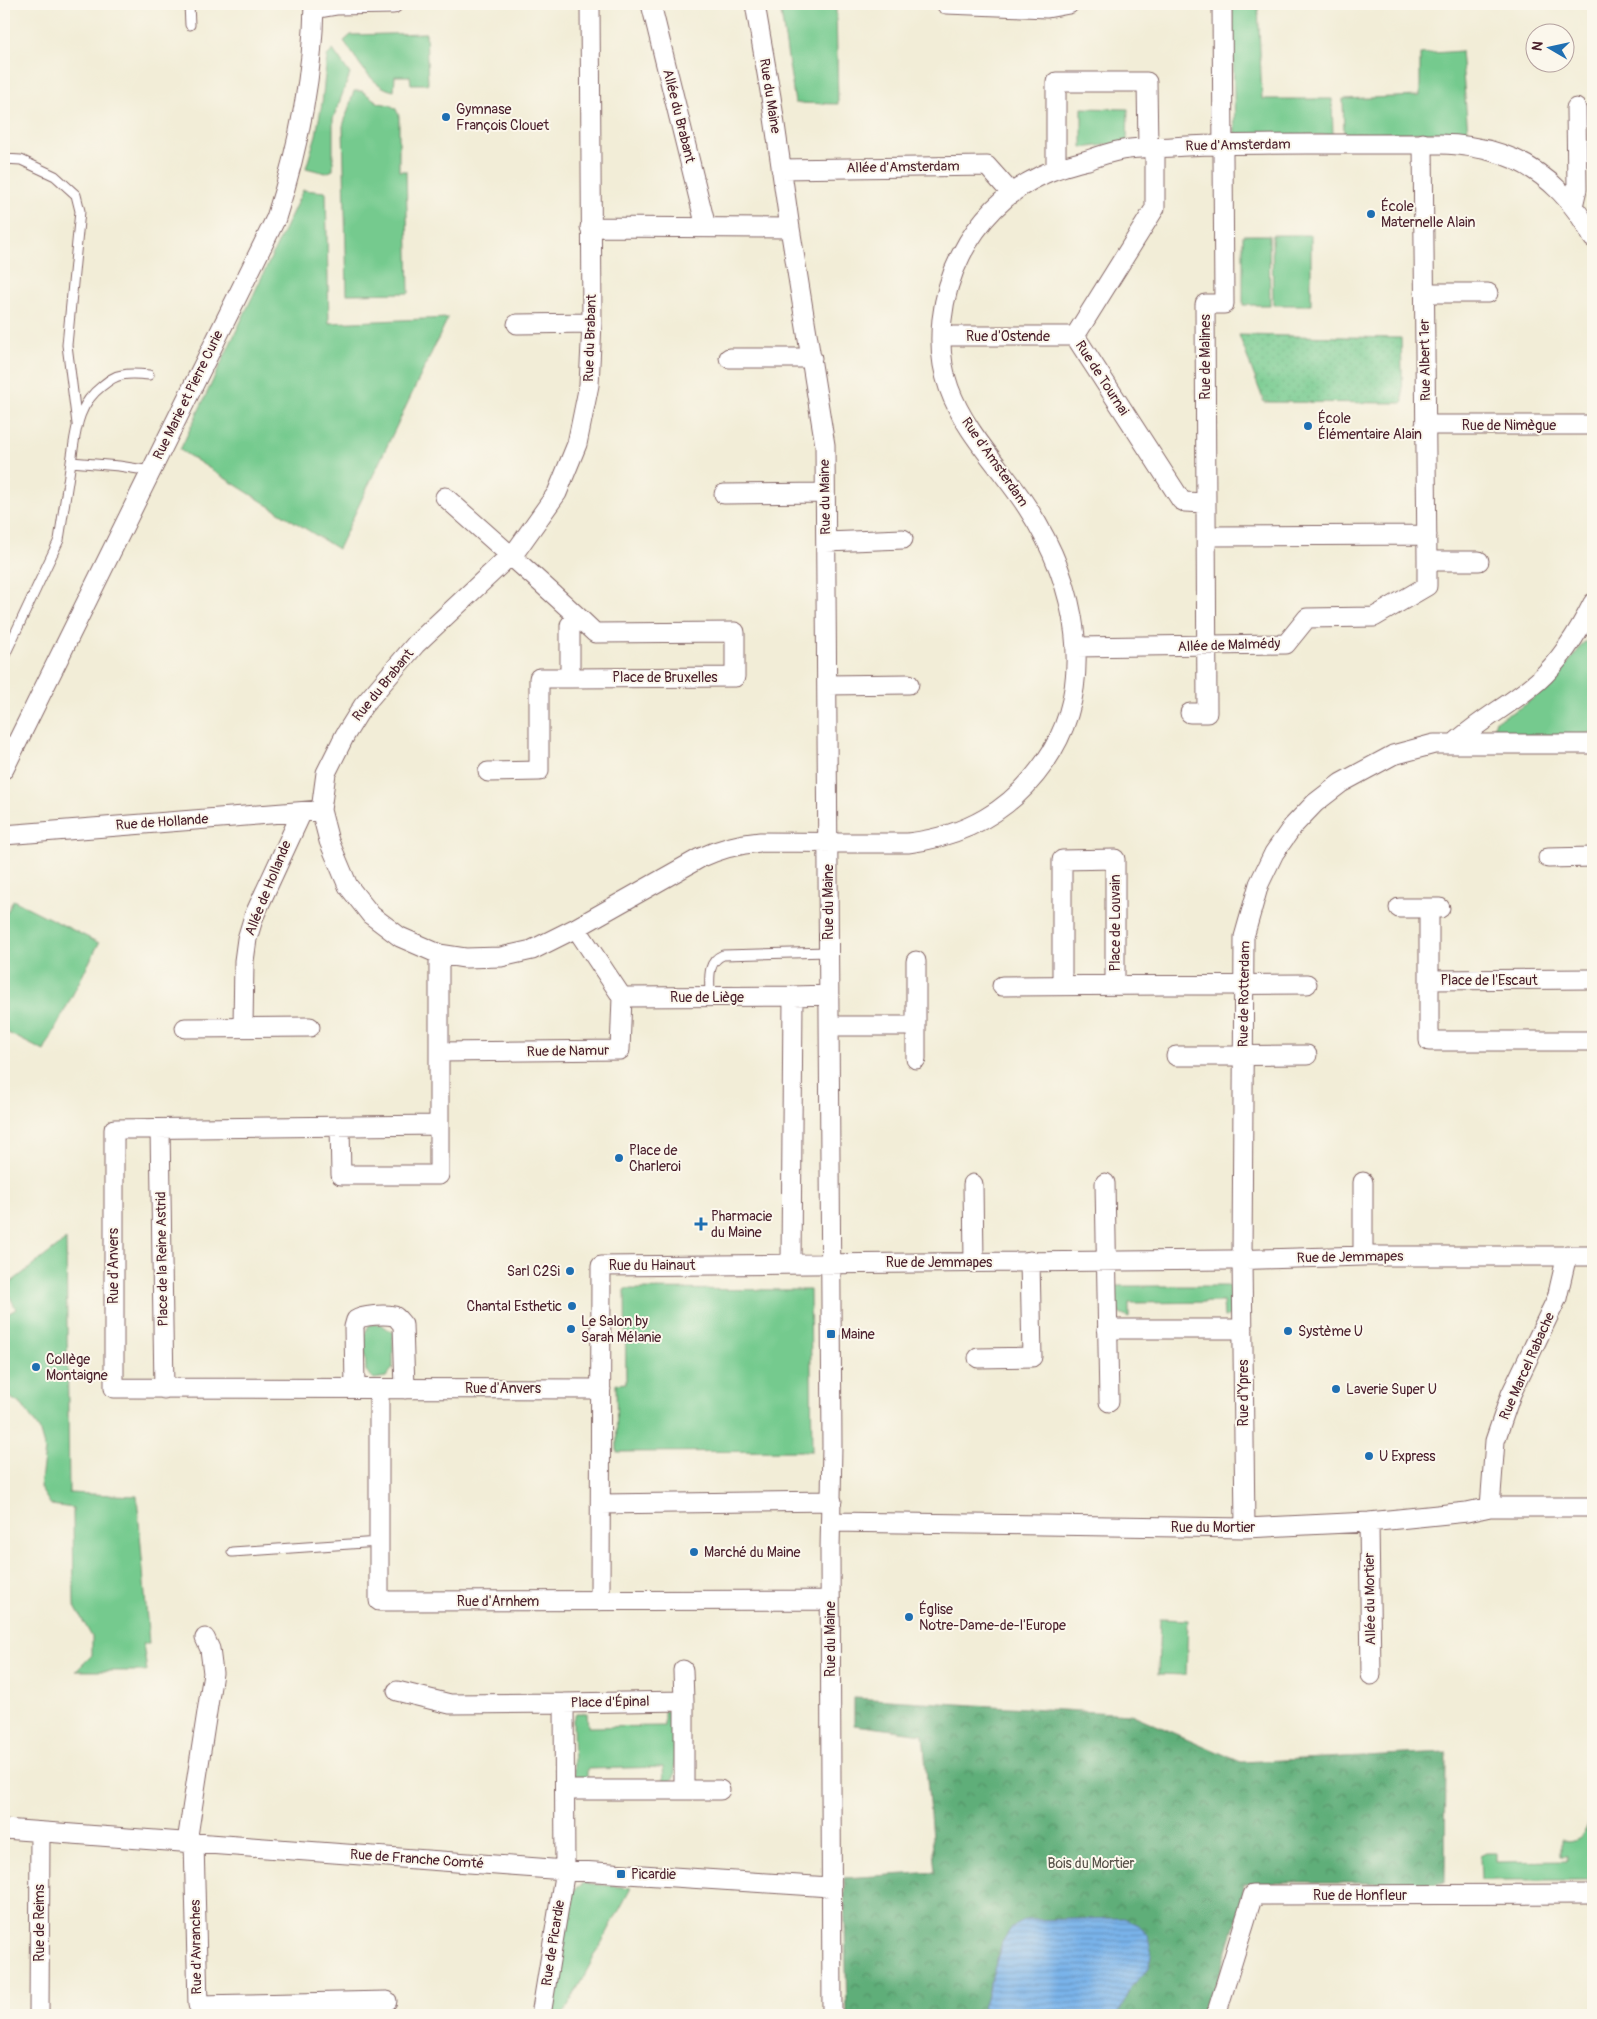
<svg xmlns="http://www.w3.org/2000/svg" width="1597" height="2019" font-family="Pangolin,sans-serif">
<style>
.green{fill:#74ca8e;stroke:#5f745c}
.forest{fill:url(#forest-crowns);stroke:#546652}
.garden{fill:url(#garden-dots);stroke:#5f745c}
.water{fill:url(#water-rules);stroke:#62698a}
.lines{fill:none;stroke-linecap:round;stroke-linejoin:round}
.lane-casing{stroke:#856767;stroke-width:11}
.street-casing{stroke:#856767;stroke-width:21}
.lane{stroke:#fff;stroke-width:9}
.street{stroke:#fff;stroke-width:19}
.poi-dot{fill:#1f6fb2;stroke:#fbf7ec;stroke-width:2}
.labels{text-anchor:middle;dominant-baseline:central;stroke-width:4;stroke-linejoin:round;paint-order:stroke}
.street-label{font-size:14px;fill:#4a1f2b;stroke:#fbf7ec}
.poi-label{font-size:14px;fill:#4a1f2b;stroke:#fbf7ec;text-anchor:start}
.park-label{font-size:14px;fill:#575249;stroke:#fbf7ec}
</style>
<defs>
<pattern id="forest-crowns" width="20" height="18" patternUnits="userSpaceOnUse" patternTransform="scale(1.25)"><rect width="20" height="18" fill="#5fae79"/><path d="M2 6a3 3 0 1 1 6 0M12 15a3 3 0 1 1 6 0" fill="none" stroke="#508d63"/></pattern>
<pattern id="garden-dots" width="8" height="8" patternUnits="userSpaceOnUse" patternTransform="scale(1.25)"><rect width="8" height="8" fill="#74ca8e"/><path d="M2 2h.1M6 6h.1" fill="none" stroke="#66ad7b" stroke-width="1.8" stroke-linecap="round"/></pattern>
<pattern id="water-rules" width="6" height="5" patternUnits="userSpaceOnUse" patternTransform="scale(1.25)"><rect width="6" height="5" fill="#79b3ea"/><path d="M0 2.5h6" fill="none" stroke="#6591be"/></pattern>
</defs>
<rect width="100%" height="100%" fill="#fbf7ec"/>
<filter id="ink" filterUnits="userSpaceOnUse"><feTurbulence type="fractalNoise" baseFrequency=".02" numOctaves="2"/><feDisplacementMap in="SourceGraphic" scale="10" xChannelSelector="R" yChannelSelector="G"/><feConvolveMatrix kernelMatrix="1 2 1 2 8 2 1 2 1" color-interpolation-filters="sRGB"/></filter>
<filter id="wash" filterUnits="userSpaceOnUse"><feTurbulence type="fractalNoise" baseFrequency=".0096" numOctaves="4" result="noise"/><feDisplacementMap in="SourceGraphic" scale="20" xChannelSelector="R" yChannelSelector="G"/><feGaussianBlur stdDeviation="1.12" result="paint"/><feColorMatrix in="noise" values="0 0 0 0 0 0 0 0 0 0 0 0 0 0 0 0 0 1.4 0 .05"/><feComposite in="paint" operator="in"/></filter>
<g filter="url(#wash)">
<rect width="100%" height="100%" fill="#f2edd7"/>
<path class="green" d="M 793,4 L 836,8 L 838,104 L 795,103 L 781,13 Z
M 1233,4 L 1258,4 L 1262,99 L 1332,99 L 1333,135 L 1235,135 L 1232,7 Z
M 426,33 L 428,84 L 411,84 L 410,76 L 395,76 L 394,91 C 371,87 357,59 344,41 L 351,35 Z
M 333,50 L 350,74 L 333,119 L 333,170 L 326,173 L 306,168 L 316,135 L 322,103 L 327,56 Z
M 1461,51 L 1468,132 L 1344,134 L 1343,99 L 1420,96 L 1420,54 Z
M 354,91 L 362,91 L 379,103 L 390,105 L 396,109 L 399,116 L 399,171 L 406,171 L 409,293 L 347,294 L 343,126 Z
M 1082,108 L 1128,109 L 1127,142 L 1082,148 Z
M 303,190 L 326,192 L 329,323 L 448,318 L 338,549 L 180,450 Z
M 1243,235 L 1269,235 L 1270,305 L 1243,305 Z
M 1272,235 L 1311,235 L 1311,305 L 1273,305 Z
M 1584,642 L 1593,642 L 1593,731 L 1585,735 L 1499,735 L 1493,730 L 1496,720 C 1534,705 1561,674 1584,642 Z
M 13,900 L 99,943 L 44,1051 L 4,1031 L 4,919 Z
M 66,1240 L 69,1493 L 137,1496 L 149,1644 L 143,1644 L 147,1671 L 76,1671 L 92,1655 L 92,1637 L 74,1605 L 73,1508 L 51,1505 L 40,1488 L 45,1450 L 39,1429 L 22,1405 L 4,1394 L 4,1316 L 16,1309 L 5,1287 Z
M 1115,1286 L 1235,1286 L 1233,1308 L 1230,1316 L 1224,1317 L 1223,1302 L 1129,1303 L 1129,1318 L 1120,1314 L 1114,1303 Z
M 625,1289 L 810,1290 L 812,1451 L 617,1452 L 616,1384 L 626,1383 Z
M 381,1324 L 393,1333 L 393,1368 L 386,1377 L 374,1379 L 366,1371 L 364,1335 L 369,1325 Z
M 1160,1619 L 1188,1620 L 1186,1675 L 1158,1674 Z
M 664,1711 L 670,1711 L 675,1718 L 675,1775 L 671,1781 L 664,1782 L 663,1767 L 587,1769 L 587,1783 L 579,1783 L 574,1778 L 573,1719 L 576,1713 L 587,1713 L 588,1727 L 664,1726 Z
M 1593,1809 L 1593,1880 L 1481,1880 L 1480,1856 L 1486,1853 L 1496,1853 L 1496,1862 L 1567,1861 L 1567,1856 L 1561,1856 L 1561,1840 C 1582,1845 1590,1827 1590,1810 Z
M 584,1883 L 631,1888 L 563,2015 L 549,2015 L 571,1892 Z"/>
<path class="forest" d="M 854,1698 L 1131,1714 L 1241,1762 L 1446,1752 L 1445,1883 L 1244,1883 L 1243,1898 L 1207,2015 L 847,2015 L 844,1878 L 935,1872 L 923,1734 L 854,1725 Z"/>
<path class="garden" d="M 1239,335 L 1401,338 L 1403,403 L 1264,402 Z"/>
<path class="water" d="M 1124,1918 L 1139,1925 L 1148,1935 L 1152,1956 L 1149,1968 L 1130,1988 L 1118,2015 L 981,2015 L 1002,1942 L 1012,1927 L 1025,1920 Z"/>
</g>
<g filter="url(#ink)">
<g class="lines">
<defs>
<path id="lane" d="M 189,4 L 190,25
M 4,159 L 21,160 L 55,176 L 76,195 L 80,211 L 67,345 L 77,424
M 149,375 C 140,374 130,373 122,375 C 114,376 108,381 102,386 C 76,406 76,432 71,462 L 119,466 L 151,471
M 4,657 L 59,540 L 71,462
M 710,997 C 710,980 706,962 723,955 L 828,952
M 232,1552 L 379,1542"/>
<path id="street" d="M 590,4 L 592,323 L 589,385 L 577,444 L 557,493 L 518,548 L 416,644 L 363,706 L 345,735 L 326,773 L 321,810 L 329,841 L 348,886 L 371,915 L 400,937 L 439,954 L 465,958 L 501,957 L 532,950 L 576,928 L 700,858 C 719,849 738,844 760,842 L 908,843 C 966,836 1011,811 1045,762 C 1099,684 1076,582 1027,507 C 1001,467 965,433 949,388 C 934,346 941,294 961,255 C 978,221 1006,192 1040,176 C 1055,168 1072,164 1088,160 C 1099,156 1111,152 1122,150 C 1138,147 1156,148 1172,147 C 1218,144 1263,144 1308,144 C 1337,144 1365,144 1394,144 C 1436,143 1475,142 1514,159 C 1549,175 1576,204 1593,238
M 651,4 L 706,227
M 755,4 L 771,97 L 790,228 L 825,445 L 832,1446 L 830,1550 L 832,2015
M 946,4 L 1047,8 L 1069,4
M 314,9 L 337,5 L 393,4
M 1423,143 L 1427,561
M 1155,148 L 1155,208 L 1075,336 L 1181,500 L 1185,502 L 1206,503
M 781,169 L 987,166 L 1012,194
M 1056,169 L 1056,82 L 1147,82 L 1148,148
M 1573,206 L 1577,189 L 1576,108
M 590,227 L 790,228
M 1424,293 L 1488,293
M 517,324 L 592,323
M 942,336 L 1075,336
M 729,358 L 812,358
M 1425,425 L 1593,425
M 724,494 L 825,493
M 445,497 C 495,542 546,586 595,633 L 735,632 L 735,677 L 570,678 L 570,625 L 578,617
M 1206,536 L 1427,535
M 826,542 L 903,539
M 1077,647 L 1286,644 L 1307,618 L 1374,617 L 1427,586 L 1427,561 L 1479,561
M 827,685 L 909,684
M 1190,713 L 1207,713 L 1205,304 L 1224,304 L 1222,4
M 1455,743 C 1481,719 1512,704 1538,681 C 1560,661 1580,629 1593,603
M 4,769 L 276,218 C 298,149 313,77 314,4
M 488,772 L 539,771 L 539,678 L 570,678
M 4,835 L 321,810
M 1548,858 L 1593,857
M 1399,908 L 1440,908
M 1429,908 L 1429,980
M 439,954 L 439,1125 L 114,1129 L 114,1388 L 601,1389
M 1593,979 L 1429,980 L 1429,1041 L 1593,1041
M 1002,986 L 1307,984
M 1062,986 L 1062,860 L 1115,859 L 1115,985
M 622,997 L 793,996
M 243,1026 L 244,961 L 247,939 L 254,916 L 302,812
M 829,1026 L 916,1026
M 185,1028 L 310,1027
M 439,1052 L 620,1050 L 622,997 L 576,928
M 1176,1056 L 1307,1055
M 916,1059 L 916,961
M 340,1126 L 341,1175 L 439,1175 L 439,1125
M 160,1129 L 164,1389
M 1363,1182 L 1363,1256
M 1105,1183 L 1109,1402
M 973,1184 L 974,1262
M 791,1264 L 793,996 L 829,995
M 1107,1329 L 1243,1329
M 978,1358 L 1032,1357 L 1030,1261
M 355,1388 L 354,1327 L 356,1320 C 363,1315 385,1314 394,1316 C 398,1318 400,1322 403,1325 L 405,1389
M 379,1389 L 379,1601 L 830,1600
M 601,1504 L 832,1501
M 1490,1507 L 1495,1441 L 1511,1394 L 1557,1298 L 1567,1255
M 831,1522 L 1245,1528 L 1369,1522 L 1467,1512 L 1490,1507 L 1593,1507
M 1369,1522 L 1371,1675
M 1245,1528 L 1242,1259 L 1244,937 L 1259,884 L 1274,853 L 1293,826 L 1315,803 L 1341,783 L 1393,755 L 1434,744 L 1593,744
M 600,1601 L 601,1266 L 1229,1260 L 1363,1256 L 1593,1256
M 683,1670 L 684,1701
M 397,1691 L 450,1704 L 564,1703
M 684,1790 L 720,1790
M 4,1829 L 565,1870 L 830,1887
M 187,1842 L 213,1673 L 210,1649 L 205,1638
M 194,1842 L 198,2005 L 387,2001
M 39,2015 L 40,1832
M 541,2015 L 565,1870 L 564,1703 L 684,1701 L 684,1790 L 565,1790
M 1216,2015 L 1253,1895 L 1593,1894"/>
</defs>
<use href="#lane" class="lane-casing"/>
<use href="#street" class="street-casing"/>
<use href="#lane" class="lane"/>
<use href="#street" class="street"/>
</g>
</g>
<g class="poi-dot">
<circle cx="446" cy="117" r="5"/>
<circle cx="1371" cy="214" r="5"/>
<circle cx="1308" cy="426" r="5"/>
<circle cx="619" cy="1158" r="5"/>
<path d="M698.5 1216.5h5v5h5v5h-5v5h-5v-5h-5v-5h5z"/>
<circle cx="570" cy="1271" r="5"/>
<circle cx="572" cy="1306" r="5"/>
<circle cx="571" cy="1329" r="5"/>
<circle cx="1288" cy="1331" r="5"/>
<rect x="826" y="1329" width="10" height="10" rx="2.5"/>
<circle cx="36" cy="1367" r="5"/>
<circle cx="1336" cy="1389" r="5"/>
<circle cx="1369" cy="1456" r="5"/>
<circle cx="694" cy="1552" r="5"/>
<circle cx="909" cy="1617" r="5"/>
<rect x="616" y="1869" width="10" height="10" rx="2.5"/>
</g>
<g class="labels">
<g class="street-label">
<text transform="translate(770 96) rotate(81)">Rue du Maine</text>
<text transform="translate(679 116) rotate(76)">Allée du Brabant</text>
<text transform="translate(1238 145) rotate(-1)">Rue d'Amsterdam</text>
<text transform="translate(903 167) rotate(-1)">Allée d'Amsterdam</text>
<text x="1008" y="336">Rue d'Ostende</text>
<text transform="translate(590 338) rotate(-88)">Rue du Brabant</text>
<text transform="translate(1205 357) rotate(-90)">Rue de Malines</text>
<text transform="translate(1425 360) rotate(-91)">Rue Albert 1er</text>
<text transform="translate(1102 378) rotate(57)">Rue de Tournai</text>
<text transform="translate(188 395) rotate(-64)">Rue Marie et Pierre Curie</text>
<text x="1509" y="425">Rue de Nimègue</text>
<text transform="translate(995 462) rotate(55)">Rue d'Amsterdam</text>
<text transform="translate(825 497) rotate(-91)">Rue du Maine</text>
<text transform="translate(1229 645) rotate(-2)">Allée de Malmédy</text>
<text x="665" y="677">Place de Bruxelles</text>
<text transform="translate(383 685) rotate(-51)">Rue du Brabant</text>
<text transform="translate(162 822) rotate(-4)">Rue de Hollande</text>
<text transform="translate(268 888) rotate(-68)">Allée de Hollande</text>
<text transform="translate(828 902) rotate(-90)">Rue du Maine</text>
<text transform="translate(1115 923) rotate(-90)">Place de Louvain</text>
<text x="1489" y="980">Place de l'Escaut</text>
<text transform="translate(1244 994) rotate(-89)">Rue de Rotterdam</text>
<text x="707" y="997">Rue de Liège</text>
<text transform="translate(568 1051) rotate(-1)">Rue de Namur</text>
<text transform="translate(1350 1257) rotate(-1)">Rue de Jemmapes</text>
<text transform="translate(162 1259) rotate(-91)">Place de la Reine Astrid</text>
<text x="939" y="1262">Rue de Jemmapes</text>
<text x="652" y="1265">Rue du Hainaut</text>
<text transform="translate(113 1266) rotate(-90)">Rue d'Anvers</text>
<text transform="translate(1527 1366) rotate(-66)">Rue Marcel Rabache</text>
<text x="503" y="1388">Rue d'Anvers</text>
<text transform="translate(1243 1393) rotate(-90)">Rue d'Ypres</text>
<text x="1213" y="1527">Rue du Mortier</text>
<text transform="translate(1370 1599) rotate(-91)">Allée du Mortier</text>
<text x="498" y="1601">Rue d'Arnhem</text>
<text transform="translate(830 1639) rotate(-90)">Rue du Maine</text>
<text transform="translate(610 1702) rotate(-1)">Place d'Épinal</text>
<text transform="translate(417 1859) rotate(4)">Rue de Franche Comté</text>
<text x="1360" y="1895">Rue de Honfleur</text>
<text transform="translate(39 1923) rotate(-90)">Rue de Reims</text>
<text transform="translate(553 1943) rotate(-81)">Rue de Picardie</text>
<text transform="translate(196 1947) rotate(-91)">Rue d'Avranches</text>
</g>
<g class="poi-label">
<text x="456" y="109">Gymnase<tspan x="456" dy="16">François Clouet</tspan></text>
<text x="1381" y="206">École<tspan x="1381" dy="16">Maternelle Alain</tspan></text>
<text x="1318" y="418">École<tspan x="1318" dy="16">Élémentaire Alain</tspan></text>
<text x="629" y="1150">Place de<tspan x="629" dy="16">Charleroi</tspan></text>
<text x="711" y="1216">Pharmacie<tspan x="711" dy="16">du Maine</tspan></text>
<text x="560" y="1271" text-anchor="end">Sarl C2Si</text>
<text x="562" y="1306" text-anchor="end">Chantal Esthetic</text>
<text x="581" y="1321">Le Salon by<tspan x="581" dy="16">Sarah Mélanie</tspan></text>
<text x="1298" y="1331">Système U</text>
<text x="841" y="1334">Maine</text>
<text x="46" y="1359">Collège<tspan x="46" dy="16">Montaigne</tspan></text>
<text x="1346" y="1389">Laverie Super U</text>
<text x="1379" y="1456">U Express</text>
<text x="704" y="1552">Marché du Maine</text>
<text x="919" y="1609">Église<tspan x="919" dy="16">Notre-Dame-de-l'Europe</tspan></text>
<text x="631" y="1874">Picardie</text>
</g>
<g class="park-label">
<text x="1091" y="1863">Bois du Mortier</text>
</g>
</g>
<rect width="1597" height="2019" fill="none" stroke="#fbf7ec" stroke-width="20"/>
<g transform="translate(1550 48) rotate(279)"><circle r="24" fill="#fbf7ec" stroke="#b4a19f"/>
<path d="M0-4L9 19L0 12L-9 19Z" fill="#1f6fb2"/>
<text y="-8" font-size="14" font-weight="bold" text-anchor="middle" fill="#4a1f2b">N</text>
</g>
</svg>
